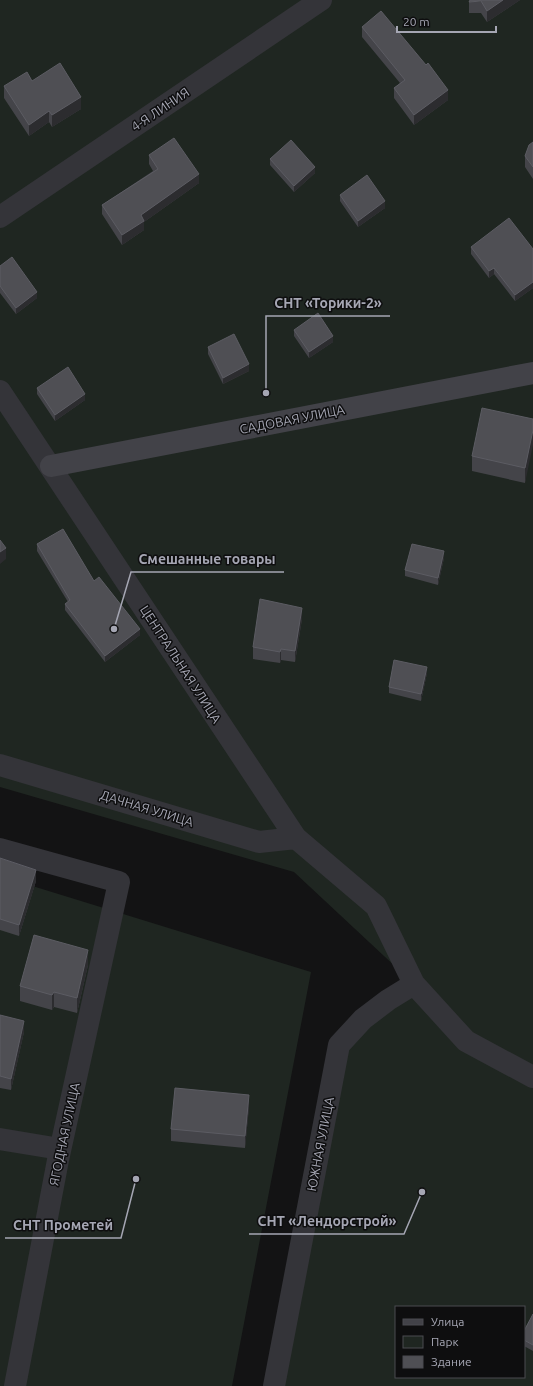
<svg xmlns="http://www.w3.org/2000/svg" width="533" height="1386" font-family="Ubuntu,sans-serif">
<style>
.green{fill:#1f2621;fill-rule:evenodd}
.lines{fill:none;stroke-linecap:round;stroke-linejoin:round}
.street{stroke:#343439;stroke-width:22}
.secondary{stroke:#424248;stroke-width:22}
.wall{fill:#444449}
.shaded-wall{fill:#2c2c2f}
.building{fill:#4f4f54;stroke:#5c5c63}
.labels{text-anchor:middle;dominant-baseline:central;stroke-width:3;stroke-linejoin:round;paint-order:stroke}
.street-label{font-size:13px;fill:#a5a6b3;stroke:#0e0e0f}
.leader{fill:none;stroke:#a5a6b3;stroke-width:1.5}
.callout-dot{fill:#a5a6b3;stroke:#0e0e0f;stroke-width:1.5}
.callout-label{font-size:14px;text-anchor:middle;font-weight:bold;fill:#a5a6b3;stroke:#0e0e0f;stroke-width:3;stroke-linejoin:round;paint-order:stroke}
</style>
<rect width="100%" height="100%" fill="#131314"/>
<path class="green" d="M 0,0 L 533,0 L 533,1386 L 274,1386 L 339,1045 L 414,984 L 294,872 L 0,787 ZM 396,1307 L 524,1307 L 524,1377 L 396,1377 Z
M 0,876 L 311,972 L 232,1386 L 0,1386 Z"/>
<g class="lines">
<path class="street" d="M 0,217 L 321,0
M 0,391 L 296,838 L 376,906 L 414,984 L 466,1041 L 533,1077
M 0,765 L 259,842 L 296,838
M 0,849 L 119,882 L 58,1160 L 15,1386
M 0,1139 L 60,1149
M 274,1386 L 339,1045 L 363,1019 L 388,1000 L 414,984"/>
<path class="secondary" d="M 51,466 L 533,373"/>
</g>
<path class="wall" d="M 520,0 L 487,22 L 481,13 L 469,13 L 469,2 Z
M 362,27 L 448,100 L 414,125 L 394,98 L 394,88 L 400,83 L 362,37 Z
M 32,81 L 81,109 L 52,127 L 49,122 L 29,136 L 4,98 L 4,86 Z
M 533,142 L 533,179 L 525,167 L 525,156 Z
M 149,155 L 199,183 L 144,222 L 144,230 L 122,245 L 102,214 L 102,205 L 153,171 L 149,164 Z
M 270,159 L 315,173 L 294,192 L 270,165 Z
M 340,195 L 385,208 L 358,227 L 340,201 Z
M 471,247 L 533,249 L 533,288 L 515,301 L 494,274 L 489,278 L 471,254 Z
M 0,266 L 37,298 L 16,314 L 0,293 Z
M 294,330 L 333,342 L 309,358 L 294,336 Z
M 208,347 L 249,371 L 223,384 L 208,354 Z
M 37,388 L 85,400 L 55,421 L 37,394 Z
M 533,419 L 525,483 L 472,471 L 472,456 Z
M 37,544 L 94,581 L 140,635 L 105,662 L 65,610 L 65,604 L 68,602 L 37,551 Z
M 444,558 L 438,585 L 405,576 L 405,570 Z
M 302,619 L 295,662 L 281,660 L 280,663 L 253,659 L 253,647 Z
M 427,673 L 421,701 L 389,693 L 389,687 Z
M 0,858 L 36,881 L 19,936 L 0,930 Z
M 88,965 L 77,1013 L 54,1007 L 52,1010 L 20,1001 L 20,986 Z
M 0,1015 L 24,1032 L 11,1090 L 0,1088 Z
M 249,1107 L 245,1148 L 171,1141 L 171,1129 Z
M 533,1314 L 533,1351 L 524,1346 L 524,1331 Z"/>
<path class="shaded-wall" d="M 503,0 L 520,0 L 487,22 L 487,11 Z
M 448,90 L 448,100 L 414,125 L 414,115 Z
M 81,97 L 81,109 L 52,127 L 52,115 Z
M 49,111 L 49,122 L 29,136 L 29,125 Z
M 315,167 L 315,173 L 294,192 L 294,186 Z
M 199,174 L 199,183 L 144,222 L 144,230 L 122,245 L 122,235 L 141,215 Z
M 385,201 L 385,208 L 358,227 L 358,221 Z
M 494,268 L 494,274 L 489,278 L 489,271 Z
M 533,282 L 533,288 L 515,301 L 515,295 Z
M 37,292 L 37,298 L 16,314 L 16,308 Z
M 333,336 L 333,342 L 309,358 L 309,352 Z
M 249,364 L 249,371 L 223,384 L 223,378 Z
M 85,394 L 85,400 L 55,421 L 55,415 Z
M 533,430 L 533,445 L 525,483 L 525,468 Z
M 6,548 L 6,559 L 0,564 L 0,552 Z
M 444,551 L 444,558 L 438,585 L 438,578 Z
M 302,608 L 302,619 L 295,662 L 295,651 Z
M 140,629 L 140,635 L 105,662 L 105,656 Z
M 281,649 L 281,660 L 280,663 L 280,652 Z
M 427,667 L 427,673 L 421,701 L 421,694 Z
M 36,870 L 36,881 L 19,936 L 19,925 Z
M 88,950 L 88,965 L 77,1013 L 77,998 Z
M 54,992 L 54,1007 L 52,1010 L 52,995 Z
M 24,1021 L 24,1032 L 11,1090 L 11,1079 Z
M 249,1095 L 249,1107 L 245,1148 L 245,1136 Z"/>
<path class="building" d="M 470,0 L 503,0 L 487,11 L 481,1 L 469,2 Z
M 381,11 L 426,65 L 428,63 L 448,90 L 414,115 L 394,88 L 405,80 L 362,27 Z
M 60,63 L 81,97 L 52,115 L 49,111 L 29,125 L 4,86 L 27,72 L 32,81 Z
M 174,138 L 199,174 L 141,215 L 144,221 L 122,235 L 102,205 L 158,169 L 149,155 Z
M 291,140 L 315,167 L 294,186 L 270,159 Z
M 533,142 L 533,167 L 525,156 L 529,145 Z
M 367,175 L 385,201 L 358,221 L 340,195 Z
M 509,218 L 533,249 L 533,282 L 515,295 L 494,268 L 489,271 L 471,247 Z
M 12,257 L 37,292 L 16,308 L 0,286 L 0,266 Z
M 318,313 L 333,336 L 309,352 L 294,330 Z
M 234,334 L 249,364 L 223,378 L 208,347 Z
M 68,367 L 85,394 L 55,415 L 37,388 Z
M 482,408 L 533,419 L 533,430 L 525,468 L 472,456 Z
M 63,529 L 94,581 L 99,577 L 140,629 L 105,656 L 65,604 L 70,600 L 37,544 Z
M 0,540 L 6,548 L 0,552 Z
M 412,544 L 444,551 L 438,578 L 405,570 Z
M 260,599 L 302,608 L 295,651 L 281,649 L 280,652 L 253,647 Z
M 394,660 L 427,667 L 421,694 L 389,687 Z
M 0,858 L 36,870 L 19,925 L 0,919 Z
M 34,935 L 88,950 L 77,998 L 54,992 L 52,995 L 20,986 Z
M 0,1015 L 24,1021 L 11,1079 L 0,1076 Z
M 175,1088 L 249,1095 L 245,1136 L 171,1129 Z
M 533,1314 L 533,1345 L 524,1340 L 524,1331 Z"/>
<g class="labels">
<g class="street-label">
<text transform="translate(160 109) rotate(-34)">4-Я ЛИНИЯ</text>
<text transform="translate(292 419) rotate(-11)">САДОВАЯ УЛИЦА</text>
<text transform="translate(181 664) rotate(57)">ЦЕНТРАЛЬНАЯ УЛИЦА</text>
<text transform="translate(147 808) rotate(17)">ДАЧНАЯ УЛИЦА</text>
<text transform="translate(64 1134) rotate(-78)">ЯГОДНАЯ УЛИЦА</text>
<text transform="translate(320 1144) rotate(-79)">ЮЖНАЯ УЛИЦА</text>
</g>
</g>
<path class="leader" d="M266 393L266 316H390M114 629L131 572H284M422 1192L404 1234H249M136 1179L121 1238H5"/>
<g class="callout-dot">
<circle cx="266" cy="393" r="4"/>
<circle cx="114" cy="629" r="4"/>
<circle cx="422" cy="1192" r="4"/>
<circle cx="136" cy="1179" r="4"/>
</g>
<g class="callout-label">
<text x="328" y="308">СНТ «Торики-2»</text>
<text x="207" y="564">Смешанные товары</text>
<text x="327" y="1226">СНТ «Лендорстрой»</text>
<text x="63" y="1230">СНТ Прометей</text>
</g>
<rect x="395" y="1306" width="130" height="72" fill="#0e0e0f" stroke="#4a4b51"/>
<rect x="403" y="1319" width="20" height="6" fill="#424248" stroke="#4a4b51"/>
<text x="431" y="1326" font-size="12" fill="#a5a6b3">Улица</text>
<rect x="403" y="1336" width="20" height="12" fill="#1f2621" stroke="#4a4b51"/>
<text x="431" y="1346" font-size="12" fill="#a5a6b3">Парк</text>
<rect x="403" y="1356" width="20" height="12" fill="#4f4f54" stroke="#4a4b51"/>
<text x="431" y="1366" font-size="12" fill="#a5a6b3">Здание</text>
<path d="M397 26v6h99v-6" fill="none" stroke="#a5a6b3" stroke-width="2"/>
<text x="403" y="26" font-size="12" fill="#a5a6b3" stroke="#0e0e0f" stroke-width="3" paint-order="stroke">20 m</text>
</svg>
